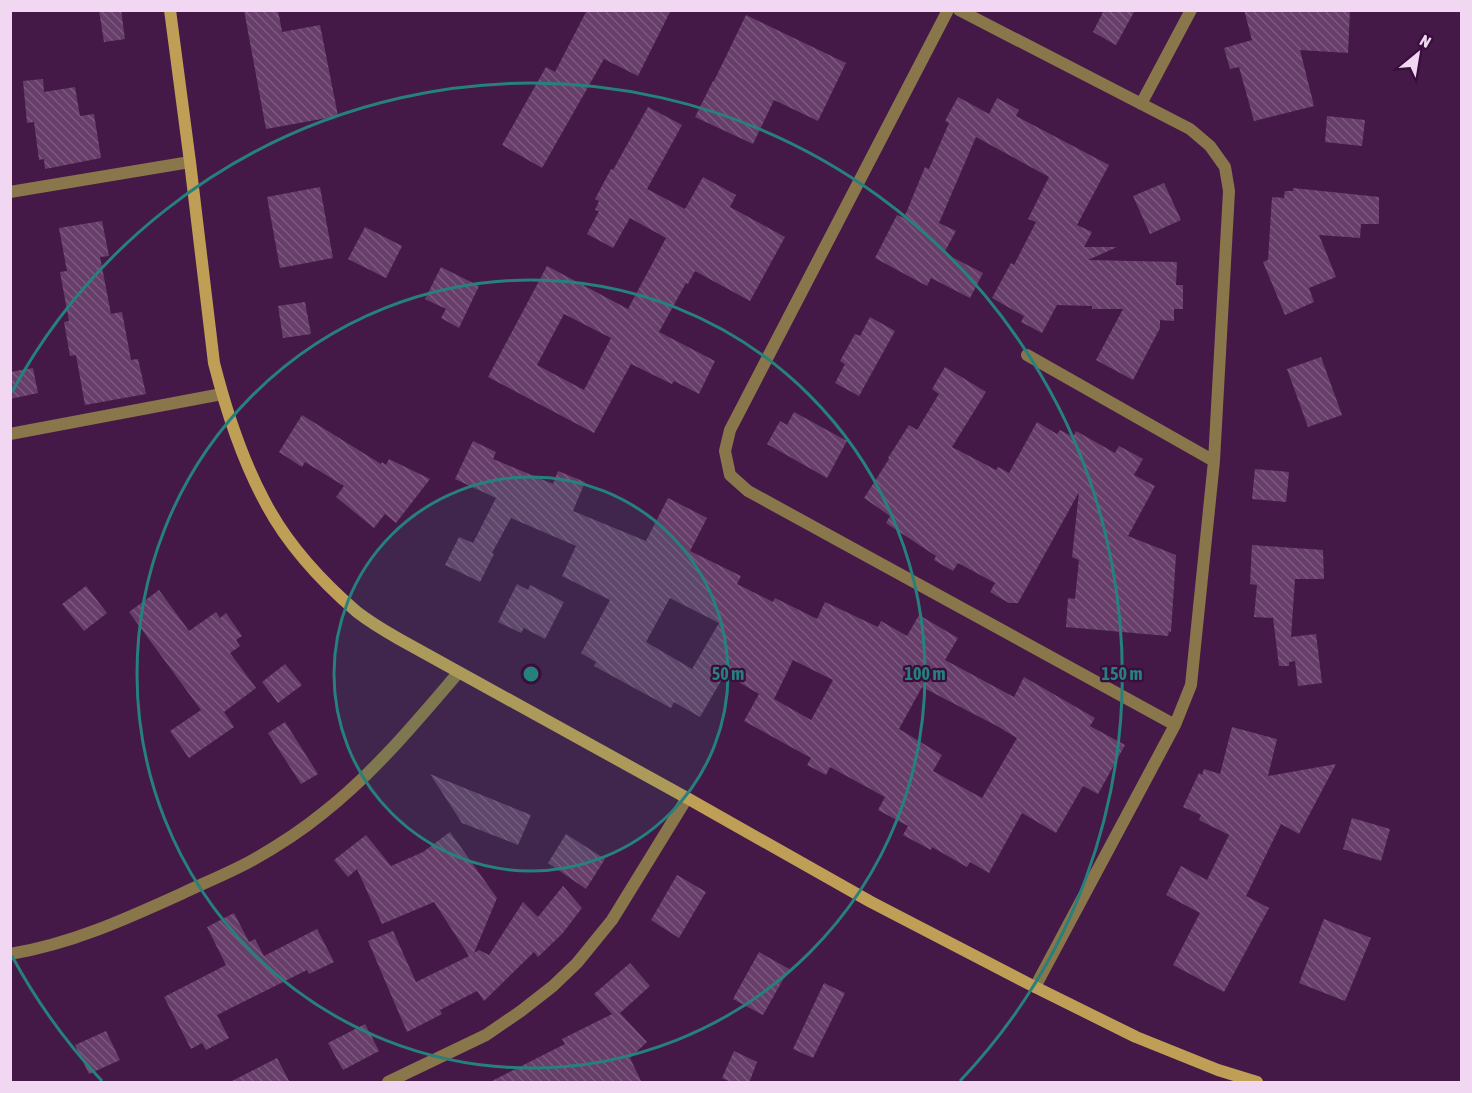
<svg xmlns="http://www.w3.org/2000/svg" width="1472" height="1093" font-family="'Asap Condensed',sans-serif">
<style>
.building{fill:url(#building-back-hatch);fill-rule:evenodd}
.lines{fill:none;stroke-linecap:round;stroke-linejoin:round}
.street{stroke:#8a764b;stroke-width:12}
.secondary{stroke:#bf9e56;stroke-width:12}
.ring{fill:none;stroke:#26807b;stroke-width:3}
.centre{fill:#26807b;stroke:#390e3c;stroke-width:3}
.ring-label{font-size:18px;text-anchor:middle;font-weight:bold;fill:#26807b;stroke:#390e3c;stroke-width:4.5;stroke-linejoin:round;paint-order:stroke}
</style>
<defs>
<pattern id="building-back-hatch" width="6" height="6" patternUnits="userSpaceOnUse" patternTransform="scale(1.5)"><rect width="6" height="6" fill="#673e69"/><path d="M-1 5l2 2M0 0l6 6M5-1l2 2" fill="none" stroke="#7d597f"/></pattern>
</defs>
<rect width="100%" height="100%" fill="#441947"/>
<path class="building" d="M 99,10 L 121,10 L 125,39 L 104,42 Z
M 244,10 L 278,10 L 282,32 L 320,25 L 338,116 L 266,129 Z
M 587,10 L 671,10 L 638,76 L 604,59 L 542,168 L 502,145 L 546,67 L 555,72 Z
M 1104,10 L 1135,10 L 1116,45 L 1093,32 Z
M 1244,10 L 1350,10 L 1348,53 L 1300,50 L 1314,106 L 1254,121 L 1239,67 L 1230,69 L 1224,48 L 1252,40 Z
M 746,15 L 846,63 L 818,121 L 774,100 L 753,144 L 695,117 L 713,81 L 714,81 Z
M 43,79 L 44,92 L 75,87 L 80,116 L 94,114 L 101,158 L 45,169 L 44,159 L 39,160 L 34,122 L 27,123 L 23,81 Z
M 958,97 L 989,114 L 997,98 L 1019,110 L 1016,116 L 1109,165 L 1077,225 L 1092,232 L 1084,247 L 1117,247 L 1088,260 L 1177,262 L 1176,285 L 1183,285 L 1183,309 L 1174,309 L 1174,321 L 1160,320 L 1160,328 L 1133,380 L 1096,360 L 1123,309 L 1092,309 L 1092,306 L 1057,305 L 1042,333 L 1021,322 L 1024,316 L 992,298 L 1011,263 L 1014,265 L 1036,222 L 1028,219 L 1049,177 L 976,137 L 939,223 L 956,231 L 944,253 L 983,273 L 970,298 L 931,278 L 927,286 L 875,258 L 897,215 L 904,218 L 925,167 L 929,169 L 949,123 L 945,121 Z
M 648,107 L 682,125 L 647,189 L 685,209 L 703,177 L 736,195 L 730,207 L 785,237 L 750,301 L 695,271 L 688,284 L 686,283 L 659,332 L 715,361 L 699,394 L 674,381 L 672,384 L 631,364 L 594,433 L 488,377 L 547,266 L 628,309 L 666,238 L 630,218 L 613,248 L 587,234 L 599,211 L 595,210 L 599,201 L 595,199 L 611,169 L 613,170 ZM 564,314 L 611,338 L 584,390 L 537,365 Z
M 1327,116 L 1365,120 L 1362,146 L 1325,142 Z
M 1164,183 L 1181,220 L 1150,234 L 1133,196 Z
M 320,187 L 333,258 L 280,268 L 267,197 Z
M 1293,188 L 1379,197 L 1379,224 L 1361,224 L 1360,238 L 1319,235 L 1336,277 L 1309,288 L 1314,302 L 1285,315 L 1263,262 L 1268,260 L 1272,197 L 1284,198 L 1285,191 L 1293,191 Z
M 102,221 L 109,256 L 100,257 L 111,314 L 122,312 L 131,360 L 138,359 L 146,394 L 85,405 L 76,355 L 70,356 L 64,322 L 69,321 L 60,272 L 67,271 L 59,228 Z
M 365,227 L 402,246 L 386,278 L 348,259 Z
M 441,267 L 479,286 L 459,328 L 441,318 L 446,309 L 425,299 Z
M 305,302 L 311,334 L 283,338 L 278,306 Z
M 870,317 L 895,331 L 859,396 L 835,383 L 845,364 L 840,361 L 855,334 L 860,336 Z
M 1321,357 L 1342,415 L 1308,427 L 1287,369 Z
M 945,367 L 986,392 L 952,447 L 996,470 L 998,467 L 1009,473 L 1037,422 L 1057,434 L 1060,430 L 1073,437 L 1076,431 L 1115,453 L 1119,446 L 1143,459 L 1134,475 L 1155,486 L 1128,536 L 1176,555 L 1171,632 L 1169,631 L 1168,636 L 1066,627 L 1068,598 L 1075,599 L 1079,560 L 1072,557 L 1079,492 L 1018,603 L 1009,603 L 990,592 L 995,583 L 958,563 L 953,571 L 934,560 L 936,556 L 886,523 L 890,516 L 864,498 L 889,459 L 888,458 L 909,425 L 917,430 L 939,394 L 932,389 Z
M 33,368 L 38,393 L 10,399 L 10,372 Z
M 794,412 L 847,441 L 827,478 L 767,444 L 780,421 L 787,425 Z
M 302,415 L 381,464 L 382,462 L 386,465 L 389,459 L 430,479 L 396,523 L 385,514 L 374,528 L 336,497 L 344,486 L 305,462 L 302,467 L 279,452 Z
M 473,441 L 496,452 L 493,459 L 553,484 L 558,471 L 585,482 L 573,511 L 646,541 L 668,498 L 707,518 L 690,551 L 741,576 L 737,584 L 773,602 L 775,598 L 817,619 L 825,602 L 878,627 L 881,621 L 907,636 L 919,615 L 958,638 L 945,660 L 1014,697 L 1024,677 L 1095,718 L 1090,726 L 1125,745 L 1098,794 L 1083,786 L 1056,833 L 1022,813 L 989,873 L 970,862 L 967,867 L 932,847 L 931,850 L 903,835 L 908,826 L 878,810 L 885,797 L 830,767 L 826,775 L 807,765 L 811,758 L 744,721 L 759,694 L 725,674 L 700,717 L 674,702 L 671,708 L 594,666 L 596,662 L 581,653 L 610,600 L 562,576 L 576,546 L 511,518 L 492,553 L 494,554 L 480,582 L 445,565 L 459,537 L 473,543 L 496,498 L 455,479 ZM 670,598 L 719,623 L 692,669 L 646,642 ZM 793,660 L 833,680 L 811,720 L 774,699 ZM 922,687 L 997,726 L 1017,738 L 982,798 L 933,771 L 942,755 L 899,729 Z
M 1255,469 L 1289,472 L 1286,502 L 1252,499 Z
M 1252,545 L 1323,550 L 1324,579 L 1295,579 L 1291,637 L 1316,634 L 1322,683 L 1298,686 L 1295,661 L 1289,662 L 1289,666 L 1279,666 L 1273,618 L 1254,617 L 1257,585 L 1250,584 Z
M 517,584 L 528,590 L 530,585 L 564,602 L 545,639 L 524,628 L 521,633 L 498,622 Z
M 86,586 L 107,613 L 84,631 L 62,604 Z
M 159,590 L 189,631 L 216,612 L 220,618 L 226,613 L 242,636 L 236,640 L 240,646 L 230,653 L 256,688 L 224,712 L 234,727 L 189,758 L 170,731 L 201,710 L 129,612 Z
M 285,664 L 302,685 L 278,703 L 262,682 Z
M 285,722 L 318,774 L 301,784 L 268,733 Z
M 1232,727 L 1277,739 L 1268,776 L 1336,764 L 1299,834 L 1281,824 L 1246,896 L 1269,908 L 1224,992 L 1173,965 L 1200,913 L 1166,895 L 1181,866 L 1207,880 L 1229,835 L 1199,820 L 1201,815 L 1183,807 L 1199,773 L 1202,775 L 1204,769 L 1220,774 Z
M 430,774 L 531,815 L 518,845 L 462,823 Z
M 1352,818 L 1390,829 L 1381,861 L 1343,849 Z
M 450,832 L 497,898 L 474,953 L 479,950 L 489,955 L 523,902 L 538,917 L 563,886 L 582,908 L 562,934 L 538,957 L 534,952 L 484,1001 L 477,991 L 440,1010 L 442,1014 L 407,1032 L 368,941 L 393,931 L 416,982 L 469,956 L 434,902 L 382,924 L 357,869 L 348,877 L 334,860 L 366,835 L 391,866 L 423,852 Z
M 566,834 L 605,859 L 586,889 L 548,863 Z
M 677,875 L 706,892 L 679,938 L 651,920 Z
M 234,913 L 249,942 L 255,939 L 264,956 L 317,929 L 334,962 L 309,974 L 307,970 L 217,1015 L 229,1038 L 206,1050 L 202,1043 L 191,1049 L 164,997 L 226,965 L 207,927 Z
M 1324,919 L 1371,938 L 1345,1001 L 1299,983 Z
M 759,952 L 789,969 L 763,1015 L 733,999 Z
M 630,963 L 650,986 L 620,1013 L 647,1042 L 630,1058 L 642,1083 L 488,1083 L 565,1044 L 562,1039 L 612,1014 L 594,994 Z
M 824,983 L 845,993 L 813,1058 L 793,1049 Z
M 365,1024 L 379,1051 L 343,1070 L 328,1043 Z
M 106,1031 L 120,1060 L 89,1074 L 75,1045 Z
M 734,1051 L 757,1062 L 749,1083 L 733,1083 L 722,1078 Z
M 277,1058 L 290,1083 L 228,1083 Z"/>
<g class="lines">
<path class="street" d="M 948,10 L 730,430 L 725,451 L 730,475 L 748,491 L 1175,725
M 959,10 L 1190,129 L 1210,146 L 1225,167 L 1229,191 L 1214,461 L 1191,685 L 1175,725 L 1035,987
M 1141,104 L 1191,10
M 10,192 L 190,162
M 1027,355 L 1214,461
M 10,434 L 222,394
M 10,954 C 71,944 126,919 181,894 C 204,883 229,873 251,861 C 276,847 301,831 323,813 C 374,773 416,722 458,673
M 388,1082 L 486,1035 L 521,1011 L 553,986 L 577,963 L 612,920 L 687,798"/>
<path class="secondary" d="M 170,10 L 190,162 L 214,363 C 226,410 241,457 264,500 C 286,543 321,581 357,612 C 370,622 385,631 399,639 L 687,798 L 871,902 L 1035,987 L 1136,1037 L 1218,1070 L 1257,1082"/>
</g>
<circle cx="531" cy="674" r="197" fill="#26807b" fill-opacity=".12"/>
<g class="ring">
<circle cx="531" cy="674" r="197"/>
<circle cx="531" cy="674" r="394"/>
<path d="M102 1081A591 591 0 0 1 12 956M12 392A591 591 0 1 1 960 1081"/>
</g>
<circle cx="531" cy="674" r="9" class="centre"/>
<g class="ring-label">
<text x="728" y="680">50 m</text>
<text x="925" y="680">100 m</text>
<text x="1122" y="680">150 m</text>
</g>
<rect width="1472" height="1093" fill="none" stroke="#f2d7f3" stroke-width="24"/>
<g transform="translate(1418 54) rotate(30)" stroke="#390e3c" stroke-width="4.5" paint-order="stroke">
<path d="M0-4.5L10 22L0 15L-10 22Z" fill="#f2d7f3"/>
<text y="-9" font-size="16" font-weight="bold" text-anchor="middle" fill="#f2d7f3">N</text>
</g>
</svg>
